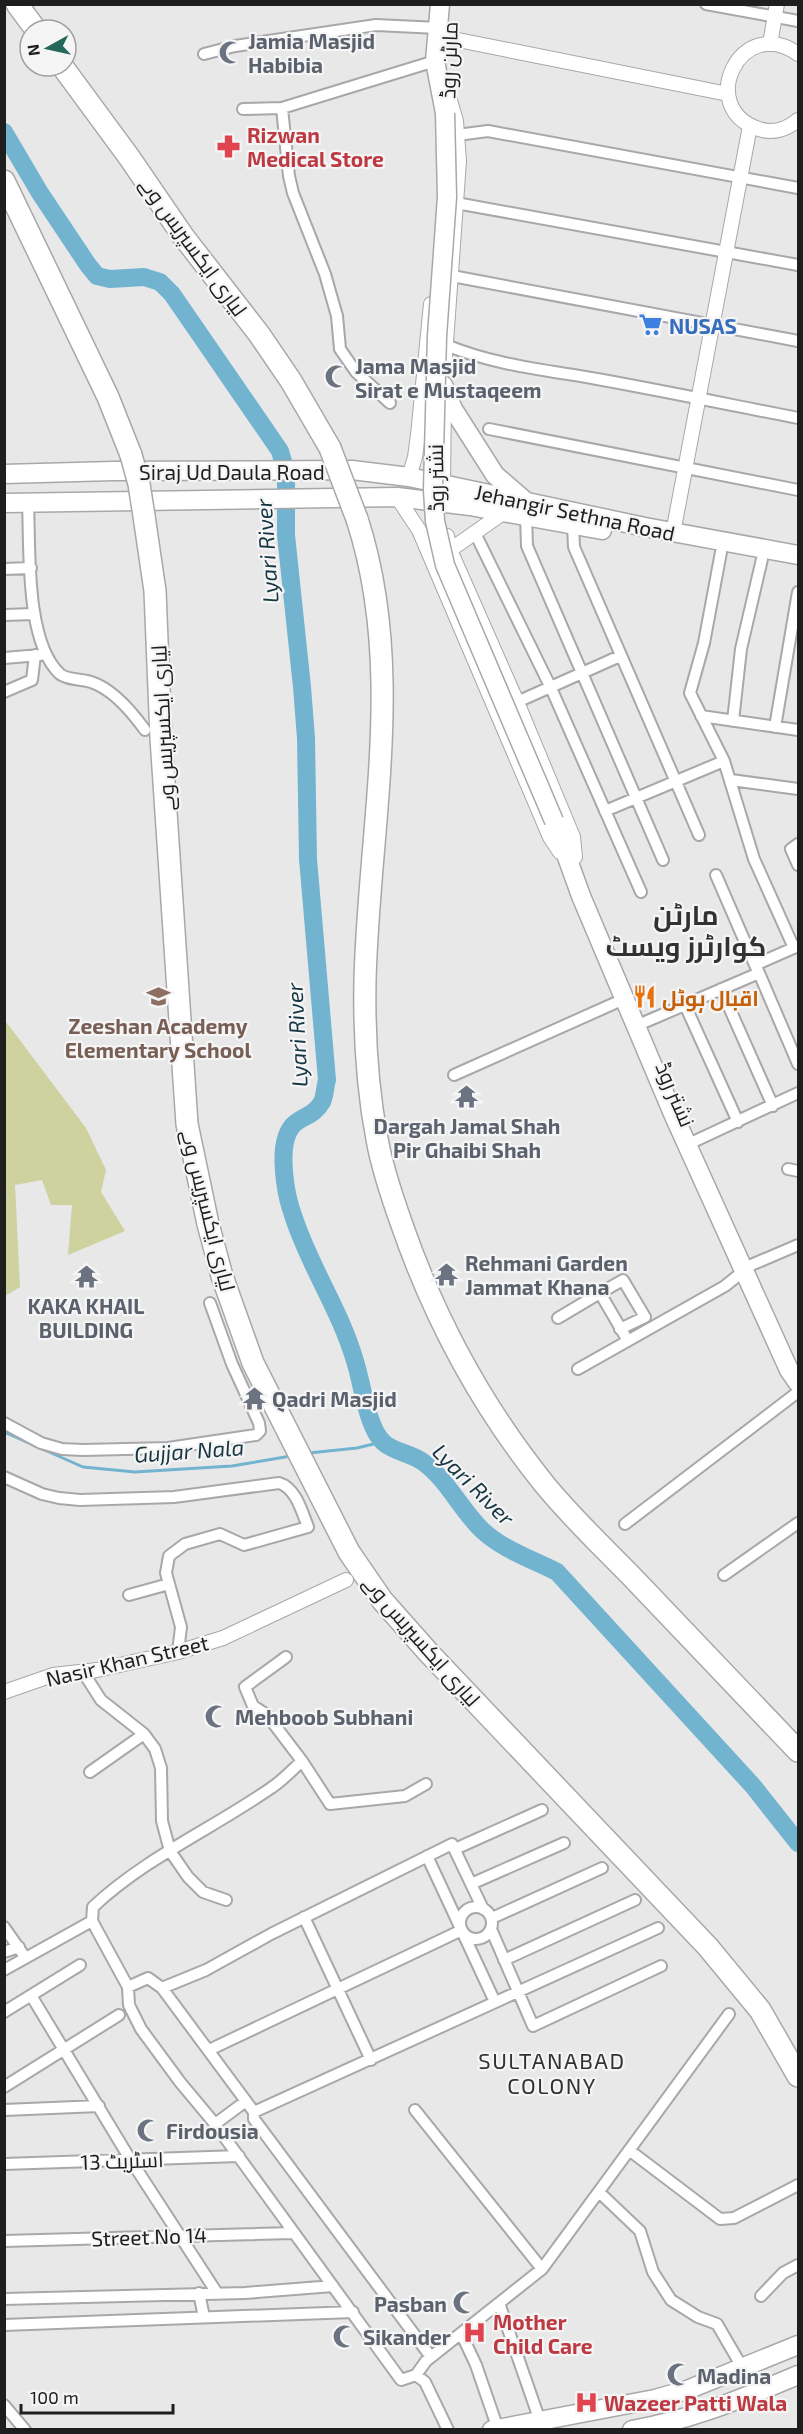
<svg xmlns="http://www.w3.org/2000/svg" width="803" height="2434" font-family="'Exo 2',Cairo,sans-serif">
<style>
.green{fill:#ced29f}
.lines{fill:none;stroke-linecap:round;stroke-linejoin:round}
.stream{stroke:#72b4cf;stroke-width:3}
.river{stroke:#72b4cf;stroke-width:18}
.minor-casing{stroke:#a8a8aa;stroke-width:14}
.tertiary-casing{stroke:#a8a8aa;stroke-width:16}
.primary-casing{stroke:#a8a8aa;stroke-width:21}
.trunk-casing{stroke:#a8a8aa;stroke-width:21}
.motorway-casing{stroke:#a8a8aa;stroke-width:24}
.minor{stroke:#fff;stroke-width:10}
.tertiary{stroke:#fff;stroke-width:14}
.primary{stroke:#fff;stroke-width:18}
.trunk{stroke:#fff;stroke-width:18}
.motorway{stroke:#fff;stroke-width:21}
.primary-bridge-casing{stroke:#a8a8aa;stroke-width:21;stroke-linecap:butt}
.motorway-bridge-casing{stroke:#a8a8aa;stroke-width:24;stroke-linecap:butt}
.primary-bridge{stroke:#fff;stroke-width:18}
.motorway-bridge{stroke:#fff;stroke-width:21}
.labels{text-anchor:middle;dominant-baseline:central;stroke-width:4.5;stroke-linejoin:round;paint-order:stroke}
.worship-label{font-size:21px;font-weight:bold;fill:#5b616d;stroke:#f5f5f6;text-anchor:start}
.street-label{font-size:21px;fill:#1e1e1f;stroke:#f5f5f6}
.health-label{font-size:21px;font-weight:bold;fill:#be3a42;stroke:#f5f5f6;text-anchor:start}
.shop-label{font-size:21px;font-weight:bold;fill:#366cbe;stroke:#f5f5f6;text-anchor:start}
.food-label{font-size:21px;font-weight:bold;fill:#c56008;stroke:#f5f5f6;text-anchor:start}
.education-label{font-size:21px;font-weight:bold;fill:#785e54;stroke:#f5f5f6}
.water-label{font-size:22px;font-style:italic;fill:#163642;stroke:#f5f5f6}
.neighbourhood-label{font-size:22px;letter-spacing:1.5px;fill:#323233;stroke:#f5f5f6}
.district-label{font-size:27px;font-weight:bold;fill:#323233;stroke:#f5f5f6}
</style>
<rect width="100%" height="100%" fill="#e8e8e9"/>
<path class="green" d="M 4,1019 L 86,1128 L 106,1170 L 101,1192 L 125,1231 L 68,1255 L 72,1205 L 51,1205 L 42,1180 L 15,1185 L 20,1287 L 5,1296 Z"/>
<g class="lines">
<path class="stream" d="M 4,1432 L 83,1467 L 135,1472 L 232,1466 L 291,1456
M 309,1453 L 357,1448 L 382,1442"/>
<path class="river" d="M 4,132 L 40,193 L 88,265 L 97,276 L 110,279 L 144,277 L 160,282 L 172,294 L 280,451 L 286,472 L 286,535 L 302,687 L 306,738 L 308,859 L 327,1080 C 325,1086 325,1096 322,1102 C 309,1124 289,1112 284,1148 C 282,1169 286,1196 293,1215 C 309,1266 340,1309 355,1361 C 362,1382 367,1427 383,1442 C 393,1452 411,1453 423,1462 C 447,1479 461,1510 482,1530 C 503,1550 532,1559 557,1572 L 753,1786 L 798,1843"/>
<defs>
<path id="minor" d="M 706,4 L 798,21
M 204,54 L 235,46 L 376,25 L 438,28
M 282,108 L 289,176 L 293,193 L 325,274 L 337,316 L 340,349 L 356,372 L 390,403
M 243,109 L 282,108 L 435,61
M 457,135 L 488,131 L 798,188
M 456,203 L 798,265
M 452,276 L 798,341
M 446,345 C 494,365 546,370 597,379 C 664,391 731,405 798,418
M 489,429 L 798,490
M 28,502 C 30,548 25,642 60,674 C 67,680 83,679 91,682 C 113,689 132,712 145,730
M 526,516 L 527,546 L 663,860
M 573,525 L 574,547 L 699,835
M 475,533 L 551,688 L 641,892
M 721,552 L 704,643 L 690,693 L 724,761 L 754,859 L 794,948
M 4,569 L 31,568
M 4,615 L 34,614
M 4,658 L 40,655
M 4,692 L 32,680 L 35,655
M 517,702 L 620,656
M 701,716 L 798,730
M 733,721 L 741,649 L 762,559
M 775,727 L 798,592
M 731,780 L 798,789
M 605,811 L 724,761
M 798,844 L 791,849 L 798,865
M 716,875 L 755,965
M 759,973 L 798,1064
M 721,989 L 773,1106
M 685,1005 L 738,1122
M 645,1022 L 759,973 L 755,965 L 798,946
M 454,1075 L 624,999
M 695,1141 L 798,1093
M 788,1169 L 798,1171
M 558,1318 L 600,1293
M 620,1329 L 645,1317 L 623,1280 L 600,1293 L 628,1341
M 578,1369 L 725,1286 L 751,1265 L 798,1245
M 4,1423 L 41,1443 L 62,1449 L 83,1450 L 168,1448 L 256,1435 L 260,1431 L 259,1423 L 232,1364 L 210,1303
M 4,1477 L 42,1494 L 59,1498 L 80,1500 L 174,1497 L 279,1483 C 296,1488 302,1512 308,1527 L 244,1545 L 220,1534 L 185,1544 L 169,1556 L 166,1573 L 181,1627 L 178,1652
M 625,1524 L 798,1392
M 724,1575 L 798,1523
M 129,1595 L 169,1584
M 286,1657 L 245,1687 L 253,1706 L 267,1715 L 302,1761 L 330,1804 L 405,1796 L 426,1784
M 83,1672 L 101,1700 L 144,1734 L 155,1749 L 161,1768 L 162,1821 L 170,1851 L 188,1877 L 203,1892 L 226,1900
M 302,1761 C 292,1770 282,1781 271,1788 C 212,1829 145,1858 93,1907 L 92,1921 L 128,1987 L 148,1978 L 162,1988 L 254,2112 L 658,1928
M 90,1772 L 144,1734
M 455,1849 L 542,1810
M 427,1856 L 495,2002
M 471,1884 L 564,1843
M460 1923a16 16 0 1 1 32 0a16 16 0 1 1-32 0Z
M 304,1917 L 371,2060
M 492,1918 L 602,1868
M 4,1927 L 25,1957
M 491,1929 L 533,2026 L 661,1966
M 4,1952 L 19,1947
M 504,1960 L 635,1900
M 4,1970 L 92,1921
M 128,1987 L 129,2005 L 141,2029 L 180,2082 L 215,2124 L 401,2380 L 416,2375 L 425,2382 L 448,2430
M 162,1988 L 206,1970 L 271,1934 L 452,1844 L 483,1909
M 32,1997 L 130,2159 L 217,2293
M 4,2012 L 80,1965
M 209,2050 L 462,1930
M 4,2087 L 119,2015
M 4,2110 L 99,2106
M 415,2110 L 542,2269
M 254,2112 L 254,2119 L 431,2357
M 215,2124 L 246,2101
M 629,2150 L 720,2219 L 734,2218 L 798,2185
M 4,2164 L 239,2156
M 599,2192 L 640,2231 L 653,2272 L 671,2300 L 698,2317 L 717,2324 L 742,2367
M 4,2241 L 294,2233
M 199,2293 L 204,2317
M 761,2296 L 783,2273 L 798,2265
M 4,2299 L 245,2293 L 333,2286
M 499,2303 L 540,2421
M 4,2325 L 353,2312
M 461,2333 L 476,2365 L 498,2429
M 416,2375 L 426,2361 L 542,2269 L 729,2014
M 4,2405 L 25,2430"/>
<path id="tertiary" d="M 448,38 L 728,94
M 770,44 L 777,4
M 798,54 C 741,13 695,108 759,129 C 773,134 787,129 798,120
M 444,370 L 459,161 L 456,121 L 449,97
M 409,477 L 415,457 L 418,435 L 431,304
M 443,484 L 444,398
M 397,497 L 419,530 L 550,837 L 560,852
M 673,533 L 750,126
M 447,536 L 450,550 L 517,702 L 573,837 L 575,857
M 450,550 L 503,513
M 4,1692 L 53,1675 L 97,1670 L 178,1652 L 223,1638 L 346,1580"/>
<path id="primary" d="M 440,4 L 435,61 L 445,113
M 554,821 L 581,896 L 674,1116 L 789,1370 L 798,1383
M 492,2430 L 655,2399 L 687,2390 L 798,2345
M 632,2430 C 694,2419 741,2399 798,2375"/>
<path id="trunk" d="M 443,385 L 453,409 L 495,475 L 524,500
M 4,474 L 113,471 L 352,470 L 409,477 L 645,527 L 798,555
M 4,503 L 397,497 L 470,506 L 602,530"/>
<path id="motorway" d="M 17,4 L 36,30
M 62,66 L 129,157 L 183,236 L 259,334 L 291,381 L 330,448
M 4,181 L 108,397 L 131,455
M 144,516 L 155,591 L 161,738 L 187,1124 L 208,1224 L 222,1276 L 253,1363 L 349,1552 L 382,1600 L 428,1652 L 708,1947 L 760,2010 L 798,2076
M 357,519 C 406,669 369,826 365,980 C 364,1033 367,1087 377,1139 C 382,1168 392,1197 402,1225 C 435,1320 482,1407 545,1485 C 573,1519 605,1549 636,1581 C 690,1638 744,1695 798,1751"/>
</defs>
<use href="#minor" class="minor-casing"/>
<use href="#tertiary" class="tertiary-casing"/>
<use href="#primary" class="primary-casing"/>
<use href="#trunk" class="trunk-casing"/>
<use href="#motorway" class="motorway-casing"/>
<use href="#minor" class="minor"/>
<use href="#tertiary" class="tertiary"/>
<use href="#primary" class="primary"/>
<use href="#trunk" class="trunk"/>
<use href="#motorway" class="motorway"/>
<defs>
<path id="primary-bridge" d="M 445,113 L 447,197 L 437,336 L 433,490 L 435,521 L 445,565 L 554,821"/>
<path id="motorway-bridge" d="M 330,448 L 357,519
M 131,455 L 139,484 L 144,516"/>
</defs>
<use href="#primary-bridge" class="primary-bridge-casing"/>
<use href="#motorway-bridge" class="motorway-bridge-casing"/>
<use href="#primary-bridge" class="primary-bridge"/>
<use href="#motorway-bridge" class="motorway-bridge"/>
</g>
<defs>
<symbol id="mosque-bare" viewBox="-9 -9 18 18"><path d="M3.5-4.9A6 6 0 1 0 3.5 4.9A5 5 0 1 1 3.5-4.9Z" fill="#6b7280" stroke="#f5f5f6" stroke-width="2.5" paint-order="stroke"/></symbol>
<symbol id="pharmacy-bare" viewBox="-9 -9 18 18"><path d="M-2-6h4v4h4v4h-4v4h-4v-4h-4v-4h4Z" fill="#e0444e" stroke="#f5f5f6" stroke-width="2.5" paint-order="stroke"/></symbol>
<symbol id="supermarket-bare" viewBox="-9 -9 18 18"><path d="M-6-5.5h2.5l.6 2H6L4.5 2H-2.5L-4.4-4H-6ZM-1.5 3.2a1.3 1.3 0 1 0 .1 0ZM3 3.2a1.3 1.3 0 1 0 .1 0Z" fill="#3f7fe0" stroke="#f5f5f6" stroke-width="2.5" paint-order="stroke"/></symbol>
<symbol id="school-bare" viewBox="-9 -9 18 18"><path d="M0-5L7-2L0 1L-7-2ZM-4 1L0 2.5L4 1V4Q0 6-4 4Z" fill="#8d6e63" stroke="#f5f5f6" stroke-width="2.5" paint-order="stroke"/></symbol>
<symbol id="restaurant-bare" viewBox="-9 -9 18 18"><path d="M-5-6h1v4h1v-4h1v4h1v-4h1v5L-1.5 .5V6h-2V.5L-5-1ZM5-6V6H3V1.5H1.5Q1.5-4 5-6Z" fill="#e8710a" stroke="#f5f5f6" stroke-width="2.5" paint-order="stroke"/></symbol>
<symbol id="temple-bare" viewBox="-9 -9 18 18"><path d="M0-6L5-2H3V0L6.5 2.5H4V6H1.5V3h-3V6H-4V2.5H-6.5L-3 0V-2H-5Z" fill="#6b7280" stroke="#f5f5f6" stroke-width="2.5" paint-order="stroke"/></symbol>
<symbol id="hospital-bare" viewBox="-9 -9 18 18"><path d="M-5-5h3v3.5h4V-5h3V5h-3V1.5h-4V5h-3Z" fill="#e0444e" stroke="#f5f5f6" stroke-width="2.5" paint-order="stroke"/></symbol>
</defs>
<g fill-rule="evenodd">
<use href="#mosque-bare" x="214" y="36" width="33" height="33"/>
<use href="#pharmacy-bare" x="212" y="130" width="33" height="33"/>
<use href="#supermarket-bare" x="634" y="308" width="33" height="33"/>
<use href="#mosque-bare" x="320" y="360" width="33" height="33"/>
<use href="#school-bare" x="142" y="980" width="33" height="33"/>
<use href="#restaurant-bare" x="628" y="980" width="33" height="33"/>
<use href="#temple-bare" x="450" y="1080" width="33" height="33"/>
<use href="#temple-bare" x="430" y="1258" width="33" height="33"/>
<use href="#temple-bare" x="70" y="1260" width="33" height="33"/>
<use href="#temple-bare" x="238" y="1382" width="33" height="33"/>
<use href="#mosque-bare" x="200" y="1700" width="33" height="33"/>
<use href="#mosque-bare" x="132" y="2114" width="33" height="33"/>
<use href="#mosque-bare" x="448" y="2286" width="33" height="33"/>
<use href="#hospital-bare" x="458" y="2316" width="33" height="33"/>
<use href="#mosque-bare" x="328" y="2320" width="33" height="33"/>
<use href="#mosque-bare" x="662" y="2358" width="33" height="33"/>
<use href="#hospital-bare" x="570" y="2386" width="33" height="33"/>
</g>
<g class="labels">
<g class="worship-label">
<text x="248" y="40">Jamia Masjid<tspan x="248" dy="24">Habibia</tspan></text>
<text x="355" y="365">Jama Masjid<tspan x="355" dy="24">Sirat e Mustaqeem</tspan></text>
<text x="467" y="1125" text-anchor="middle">Dargah Jamal Shah<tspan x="467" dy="24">Pir Ghaibi Shah</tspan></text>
<text x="465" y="1262">Rehmani Garden<tspan x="465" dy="24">Jammat Khana</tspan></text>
<text x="86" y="1305" text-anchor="middle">KAKA KHAIL<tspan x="86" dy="24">BUILDING</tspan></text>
<text x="272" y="1398">Qadri Masjid</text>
<text x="235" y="1716">Mehboob Subhani</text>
<text x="166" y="2130">Firdousia</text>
<text x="447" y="2303" text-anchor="end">Pasban</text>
<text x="363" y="2336">Sikander</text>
<text x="697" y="2375">Madina</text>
</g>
<g class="street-label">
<text transform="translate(448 60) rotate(-88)">مارٹن روڈ</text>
<text transform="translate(194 246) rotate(54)">لیاری ایکسپریس وے</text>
<text x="232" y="471">Siraj Ud Daula Road</text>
<text transform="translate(435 478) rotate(-91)">نشتر روڈ</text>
<text transform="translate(575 512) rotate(12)">Jehangir Sethna Road</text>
<text transform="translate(162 728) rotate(-93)">لیاری ایکسپریس وے</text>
<text transform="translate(676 1094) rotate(67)">نشتر روڈ</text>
<text transform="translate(209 1210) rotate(76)">لیاری ایکسپریس وے</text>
<text transform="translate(422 1640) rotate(49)">لیاری ایکسپریس وے</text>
<text transform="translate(127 1660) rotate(-13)">Nasir Khan Street</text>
<text transform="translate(122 2160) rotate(-2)">اسٹریٹ 13</text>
<text transform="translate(149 2236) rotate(-2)">Street No 14</text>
</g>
<g class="health-label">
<text x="247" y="134">Rizwan<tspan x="247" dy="24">Medical Store</tspan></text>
<text x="493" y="2321">Mother<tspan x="493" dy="24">Child Care</tspan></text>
<text x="604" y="2402">Wazeer Patti Wala</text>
</g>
<g class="shop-label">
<text x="669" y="325">NUSAS</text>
</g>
<g class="food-label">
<text x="662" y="997">اقبال ہوٹل</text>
</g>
<g class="education-label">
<text x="158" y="1025">Zeeshan Academy<tspan x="158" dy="24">Elementary School</tspan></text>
</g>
<g class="water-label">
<text transform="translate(266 551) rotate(-94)">Lyari River</text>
<text transform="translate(296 1035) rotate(-93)">Lyari River</text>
<text transform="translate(189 1450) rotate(-4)">Gujjar Nala</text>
<text transform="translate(474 1484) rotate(45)">Lyari River</text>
</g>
<g class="neighbourhood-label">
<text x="552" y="2060">SULTANABAD<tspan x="552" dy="25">COLONY</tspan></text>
</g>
<g class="district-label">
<text x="686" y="914">مارٹن<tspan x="686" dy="31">کوارٹرز ویسٹ</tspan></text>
</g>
</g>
<rect width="803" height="2434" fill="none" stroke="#1e1e1f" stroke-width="12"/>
<g transform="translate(48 48) rotate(262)"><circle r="28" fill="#f5f5f6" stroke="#9f9fa0" stroke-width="1.5"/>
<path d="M0-4.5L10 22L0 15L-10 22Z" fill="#23685a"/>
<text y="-9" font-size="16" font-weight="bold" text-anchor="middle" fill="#1e1e1f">N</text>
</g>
<path d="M21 2404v9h152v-9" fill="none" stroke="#1e1e1f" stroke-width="3"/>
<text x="30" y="2404" font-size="18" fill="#1e1e1f" stroke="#f5f5f6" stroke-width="4.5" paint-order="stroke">100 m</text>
</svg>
